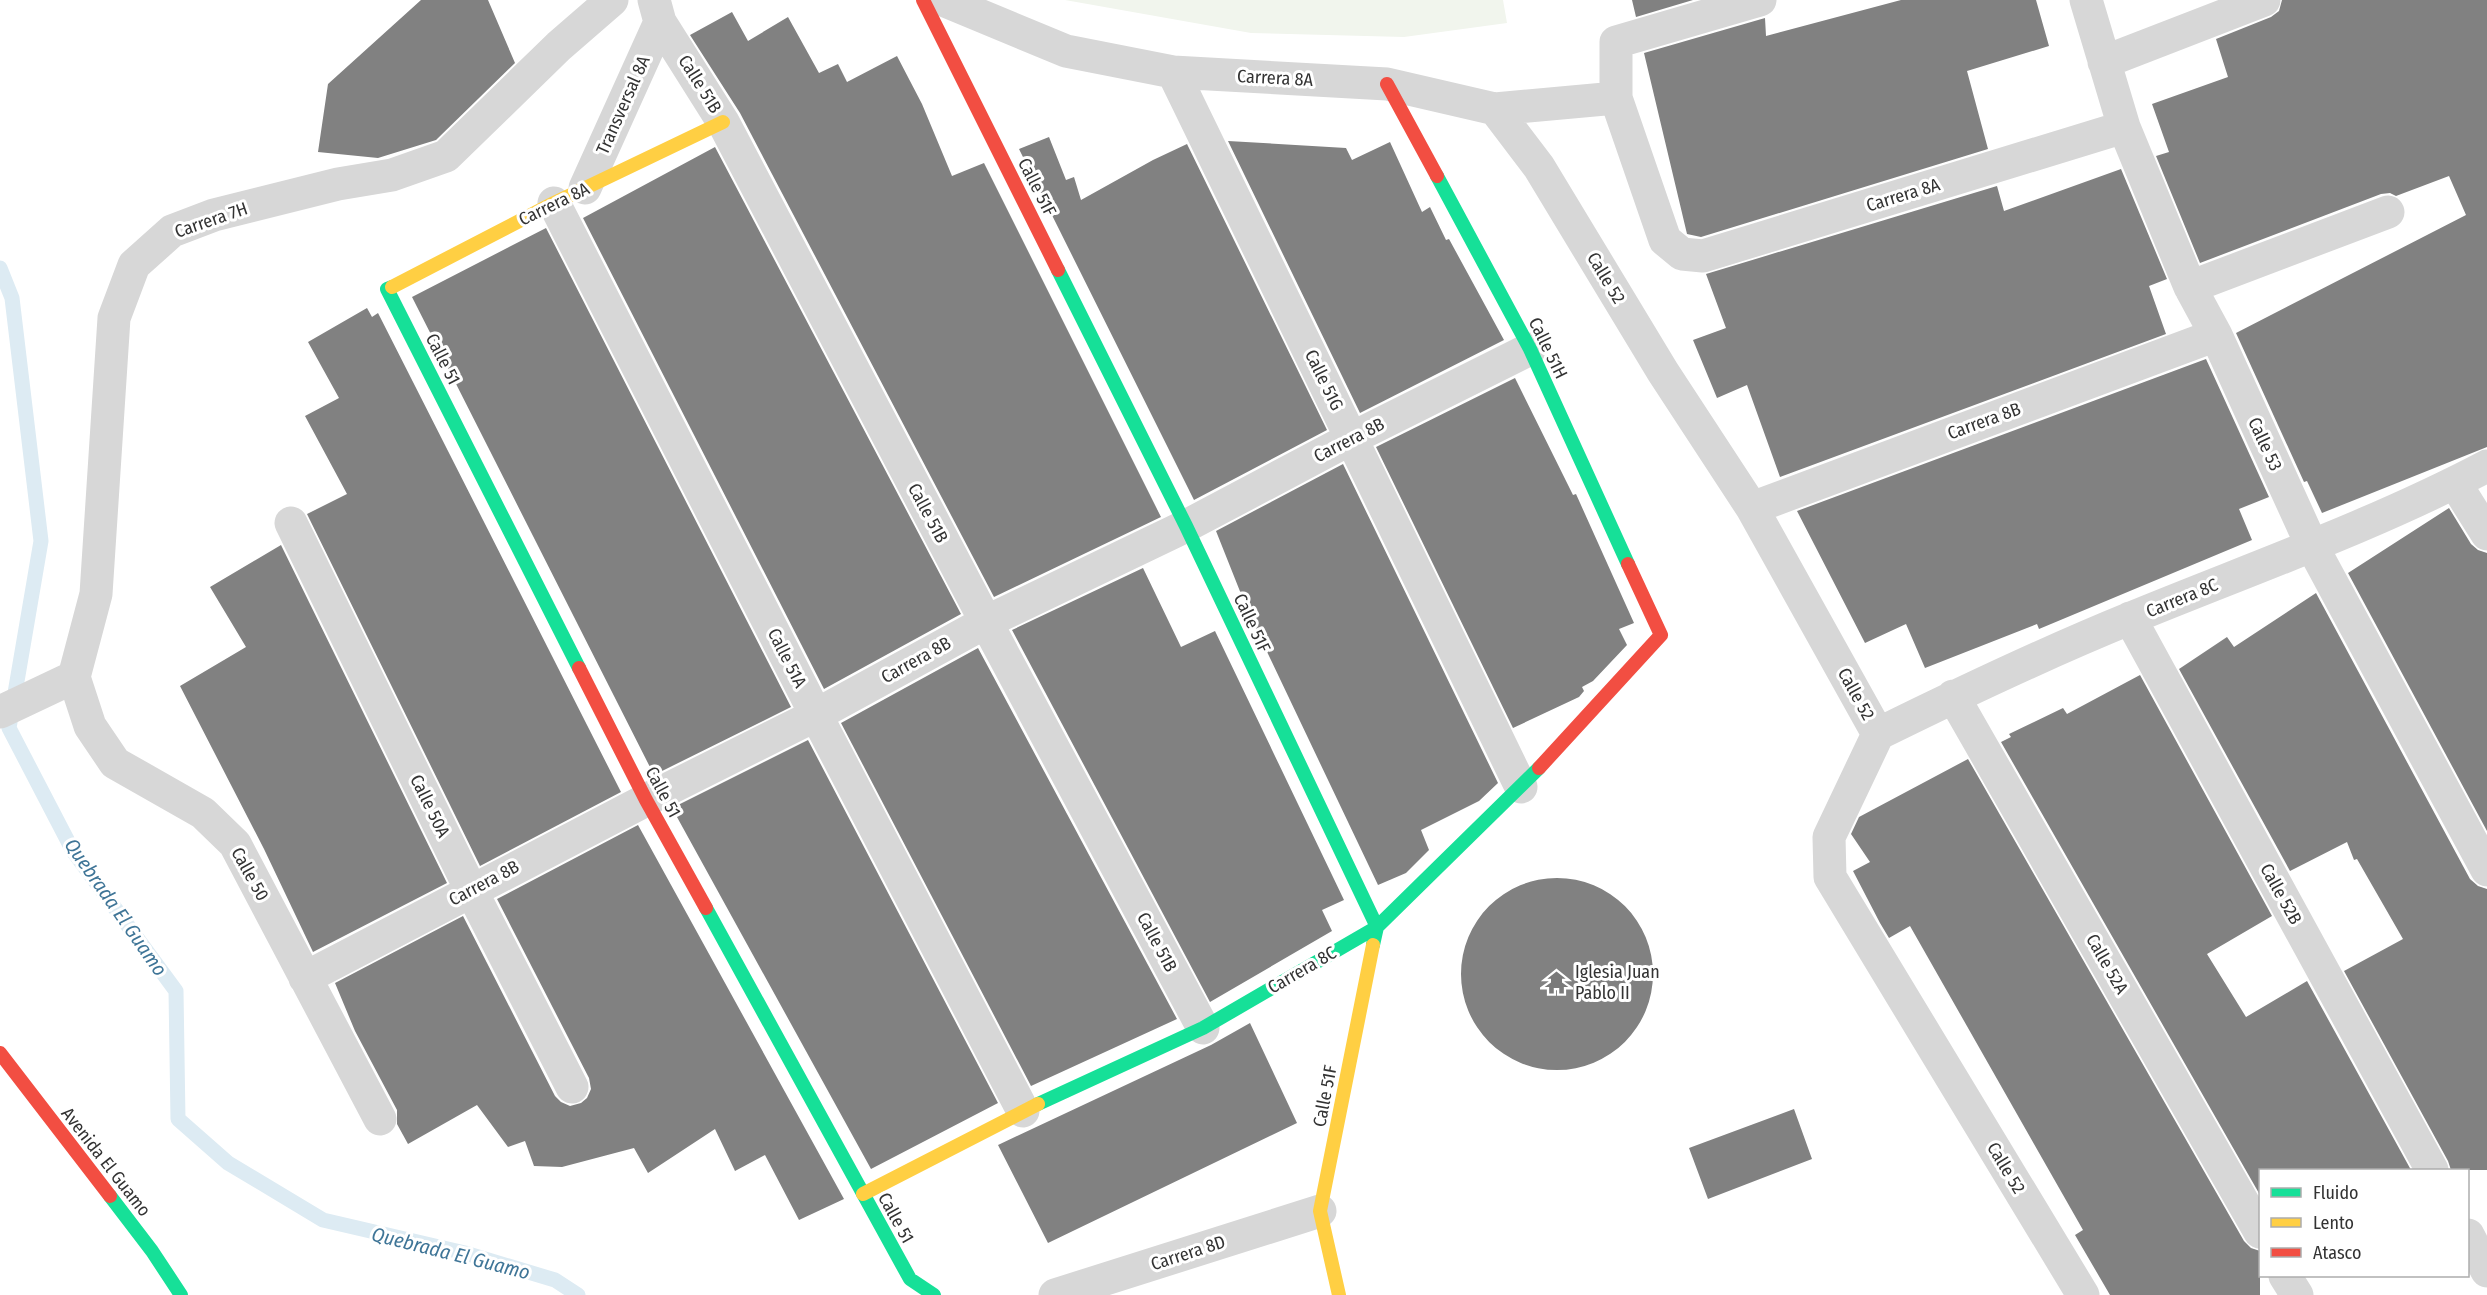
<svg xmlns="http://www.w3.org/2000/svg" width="2487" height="1295" font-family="'Fira Sans Condensed',sans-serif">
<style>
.green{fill:#f1f5ed}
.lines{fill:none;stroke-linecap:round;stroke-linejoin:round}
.stream{stroke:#ddebf3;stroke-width:15}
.building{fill:#818181}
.street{stroke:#d7d7d7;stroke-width:33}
.fast{stroke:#16e098;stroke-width:14}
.slow{stroke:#ffcf43;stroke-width:14}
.jam{stroke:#f24e42;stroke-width:14}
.labels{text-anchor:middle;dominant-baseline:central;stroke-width:6;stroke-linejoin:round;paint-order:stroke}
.street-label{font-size:18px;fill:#333;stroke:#fff}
.poi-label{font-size:18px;fill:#333;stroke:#fff;text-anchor:start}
.water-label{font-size:20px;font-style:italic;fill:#3f7597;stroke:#fff}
</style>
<rect width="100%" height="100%" fill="#fff"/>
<path class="green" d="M 1065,0 L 1503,0 L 1507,23 L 1404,37 L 1251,33 Z"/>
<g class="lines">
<path class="stream" d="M 0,268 L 12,298 L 41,541 L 9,728 L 73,851 L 176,991 L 178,1119 L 228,1163 L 323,1220 L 465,1253 L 555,1280 L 578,1295"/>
</g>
<path class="building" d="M 421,0 L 488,0 L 515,63 L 436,140 L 378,158 L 318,152 L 328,84 Z
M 1632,0 L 1693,0 L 1636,17 Z
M 1901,0 L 2036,0 L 2049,46 L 1967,71 L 1988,149 L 1701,237 L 1687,234 L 1644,53 L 1765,18 L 1766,36 Z
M 2282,0 L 2487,0 L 2487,447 L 2322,513 L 2307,481 L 2304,482 L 2236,333 L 2466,215 L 2449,176 L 2396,196 L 2390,193 L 2381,194 L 2200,263 L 2156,156 L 2169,152 L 2152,104 L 2228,77 L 2216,39 L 2271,17 L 2279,11 Z
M 732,12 L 748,41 L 788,17 L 819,73 L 838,64 L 847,82 L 897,56 L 922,104 L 952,176 L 984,163 L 1161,517 L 994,597 L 740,113 L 690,35 Z
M 1049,137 L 1066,180 L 1074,177 L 1081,200 L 1153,160 L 1187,144 L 1327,430 L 1194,500 L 1019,149 Z
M 1228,141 L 1346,148 L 1352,160 L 1390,142 L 1422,212 L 1430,207 L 1446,240 L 1449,239 L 1504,340 L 1360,413 Z
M 715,147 L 961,614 L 824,689 L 583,218 Z
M 2121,169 L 2167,279 L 2149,286 L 2166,334 L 1780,477 L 1747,385 L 1717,398 L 1693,340 L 1726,328 L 1706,274 L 1997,186 L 2004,211 Z
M 546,228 L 791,707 L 654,775 L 412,297 Z
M 367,308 L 372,317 L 378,313 L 621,792 L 480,866 L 307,514 L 347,494 L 305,416 L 339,398 L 308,342 Z
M 2206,359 L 2269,497 L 2239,509 L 2252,540 L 2039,629 L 2037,624 L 1925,668 L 1906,624 L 1865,643 L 1797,511 Z
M 1515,378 L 1573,495 L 1576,494 L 1634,623 L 1619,629 L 1627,645 L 1593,681 L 1582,687 L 1584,691 L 1579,697 L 1513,728 L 1376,447 Z
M 1343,464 L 1498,783 L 1479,801 L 1421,830 L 1429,850 L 1406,873 L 1378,885 L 1249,614 L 1216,531 Z
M 2449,508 L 2471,544 L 2478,550 L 2487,553 L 2487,831 L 2348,573 Z
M 281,545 L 447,883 L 313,952 L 264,849 L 180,686 L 246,647 L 210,587 Z
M 1143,568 L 1181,647 L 1215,631 L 1344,900 L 1322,910 L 1332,931 L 1210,1002 L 1012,630 Z
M 2316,593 L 2470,879 L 2478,886 L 2487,889 L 2487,1170 L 2451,1170 L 2448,1161 L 2344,971 L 2403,939 L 2357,859 L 2354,860 L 2347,842 L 2290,871 L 2179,669 L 2227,637 L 2234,647 Z
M 978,648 L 1177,1019 L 1031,1086 L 841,723 Z
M 2140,675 L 2272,916 L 2207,954 L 2246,1017 L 2307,981 L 2411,1170 L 2260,1170 L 2260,1195 L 2001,742 L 2011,737 L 2009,734 L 2063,708 L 2067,714 Z
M 808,740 L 998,1103 L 871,1169 L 672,808 Z
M 1968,759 L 2244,1241 L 2251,1248 L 2260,1251 L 2260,1295 L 2110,1295 L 2075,1235 L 2083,1230 L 1910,926 L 1889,938 L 1880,923 L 1853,871 L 1870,862 L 1851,834 L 1859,817 Z
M 638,825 L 844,1199 L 799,1220 L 765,1155 L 735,1171 L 715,1129 L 648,1173 L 634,1148 L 562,1167 L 534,1166 L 525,1141 L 508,1147 L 477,1105 L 408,1144 L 397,1124 L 397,1110 L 355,1031 L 335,983 L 463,916 L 555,1096 L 561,1102 L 570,1106 L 581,1103 L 587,1098 L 591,1089 L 589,1078 L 497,899 Z
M1461 974a96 96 0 1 1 192 0a96 96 0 1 1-192 0Z
M 1250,1023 L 1297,1123 L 1048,1243 L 998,1145 L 1211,1045 Z
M 1794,1109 L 1812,1159 L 1708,1199 L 1689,1148 Z"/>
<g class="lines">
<path class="street" d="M 654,0 L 660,22 L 723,122 L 986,622 L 1203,1028
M 943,0 L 1066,51 L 1173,72 L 1387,84 L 1495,109 L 1616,98
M 1760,0 L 1616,42 L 1616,98 L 1665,240 L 1682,254 L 1703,256 L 2124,127
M 2086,0 L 2124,127 L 2190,287 L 2216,335 L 2312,546 L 2487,870
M 2104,62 L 2264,0
M 1173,72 L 1521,787
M 1495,109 L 1539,167 L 1663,372 L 1752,508 L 1878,734
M 585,188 L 660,22
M 554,203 L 816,715 L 1023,1111
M 2190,287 L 2388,212
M 2455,483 L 2487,534
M 1752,508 L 2216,335
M 291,523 L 471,890 L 572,1087
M 2130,618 L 2432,1170
M 74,677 L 96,594 L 114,318 L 134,265 L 172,231 L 214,215 L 338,184 L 392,175 L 446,156 L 559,46 L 612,0
M 74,677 L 90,726 L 115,763 L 203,813 L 235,844 L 380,1119
M 1953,696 L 2260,1232
M 0,712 L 74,677
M 1878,734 C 1961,693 2045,653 2131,618 C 2250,569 2373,526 2487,466
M 1878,734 L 1829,837 L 1830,877 L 2083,1295
M 305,978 L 646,800 L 816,715 L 986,622 L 1186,526 L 1352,438 L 1530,349
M 2468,1235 L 2487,1271
M 2285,1276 L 2297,1295
M 1055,1295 L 1320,1211"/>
<path class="fast" d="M 1437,176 L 1530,349 L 1628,564
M 1058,270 L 1186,526 L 1377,927 L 1373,945
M 392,287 L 387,289 L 579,668
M 706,908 L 910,1279 L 934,1295
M 1038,1104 L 1203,1028 L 1377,927 L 1539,768
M 110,1196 L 152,1251 L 181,1295"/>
<path class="slow" d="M 392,287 L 554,203 L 723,122
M 863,1194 L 1038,1104
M 1339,1295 L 1320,1211 L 1373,945"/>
<path class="jam" d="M 923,0 L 1058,270
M 1387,84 L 1437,176
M 579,668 L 646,800 L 706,908
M 1539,768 L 1661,635 L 1628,564
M 0,1053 L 110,1196"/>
</g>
<defs>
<symbol id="temple-bare" viewBox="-9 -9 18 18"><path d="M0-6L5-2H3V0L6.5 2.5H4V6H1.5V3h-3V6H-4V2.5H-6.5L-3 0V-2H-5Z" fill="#7a7a7a" stroke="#fff" stroke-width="2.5" paint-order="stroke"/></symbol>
</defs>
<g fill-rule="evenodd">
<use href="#temple-bare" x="1540" y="966" width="33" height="33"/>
</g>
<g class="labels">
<g class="street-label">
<text transform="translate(1275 78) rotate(3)">Carrera 8A</text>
<text transform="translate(700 84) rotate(58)">Calle 51B</text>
<text transform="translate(623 105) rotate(-66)">Transversal 8A</text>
<text transform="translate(1037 187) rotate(63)">Calle 51F</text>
<text transform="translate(1903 195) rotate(-17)">Carrera 8A</text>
<text transform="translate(554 204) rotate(-26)">Carrera 8A</text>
<text transform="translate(211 220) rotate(-19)">Carrera 7H</text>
<text transform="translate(1606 278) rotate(59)">Calle 52</text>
<text transform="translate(1548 348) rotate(64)">Calle 51H</text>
<text transform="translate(443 359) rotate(63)">Calle 51</text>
<text transform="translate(1324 380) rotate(64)">Calle 51G</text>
<text transform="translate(1984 421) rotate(-20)">Carrera 8B</text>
<text transform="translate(1349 440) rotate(-27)">Carrera 8B</text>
<text transform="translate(2265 444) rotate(65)">Calle 53</text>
<text transform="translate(928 513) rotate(62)">Calle 51B</text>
<text transform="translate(2182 598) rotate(-22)">Carrera 8C</text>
<text transform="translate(1252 623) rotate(65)">Calle 51F</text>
<text transform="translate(787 658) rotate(63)">Calle 51A</text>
<text transform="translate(916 660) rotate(-29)">Carrera 8B</text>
<text transform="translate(1856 694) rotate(61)">Calle 52</text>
<text transform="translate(663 792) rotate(62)">Calle 51</text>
<text transform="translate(430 806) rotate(64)">Calle 50A</text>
<text transform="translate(250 874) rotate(61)">Calle 50</text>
<text transform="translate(484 883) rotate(-28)">Carrera 8B</text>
<text transform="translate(2281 894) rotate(61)">Calle 52B</text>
<text transform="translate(1157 942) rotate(62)">Calle 51B</text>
<text transform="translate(2107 964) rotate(60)">Calle 52A</text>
<text transform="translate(1302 970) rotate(-30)">Carrera 8C</text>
<text transform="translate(1325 1096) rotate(-79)">Calle 51F</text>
<text transform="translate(106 1162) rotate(52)">Avenida El Guamo</text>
<text transform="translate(2006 1168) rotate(59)">Calle 52</text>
<text transform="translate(896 1218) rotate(61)">Calle 51</text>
<text transform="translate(1188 1253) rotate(-18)">Carrera 8D</text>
</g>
<g class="poi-label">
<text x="1575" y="972">Iglesia Juan<tspan x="1575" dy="21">Pablo II</tspan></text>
</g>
<g class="water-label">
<text transform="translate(116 907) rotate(55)">Quebrada El Guamo</text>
<text transform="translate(451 1253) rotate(14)">Quebrada El Guamo</text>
</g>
</g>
<rect x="2259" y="1169" width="210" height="108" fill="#ffffff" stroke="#adadad" stroke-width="1.5"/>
<rect x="2271" y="1188" width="30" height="9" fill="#16e098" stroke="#adadad" stroke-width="1.5"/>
<text x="2313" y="1199" font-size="18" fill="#333333">Fluido</text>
<rect x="2271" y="1218" width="30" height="9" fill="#ffcf43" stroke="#adadad" stroke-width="1.5"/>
<text x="2313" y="1229" font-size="18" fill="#333333">Lento</text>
<rect x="2271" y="1248" width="30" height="9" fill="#f24e42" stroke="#adadad" stroke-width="1.5"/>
<text x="2313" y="1259" font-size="18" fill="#333333">Atasco</text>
</svg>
